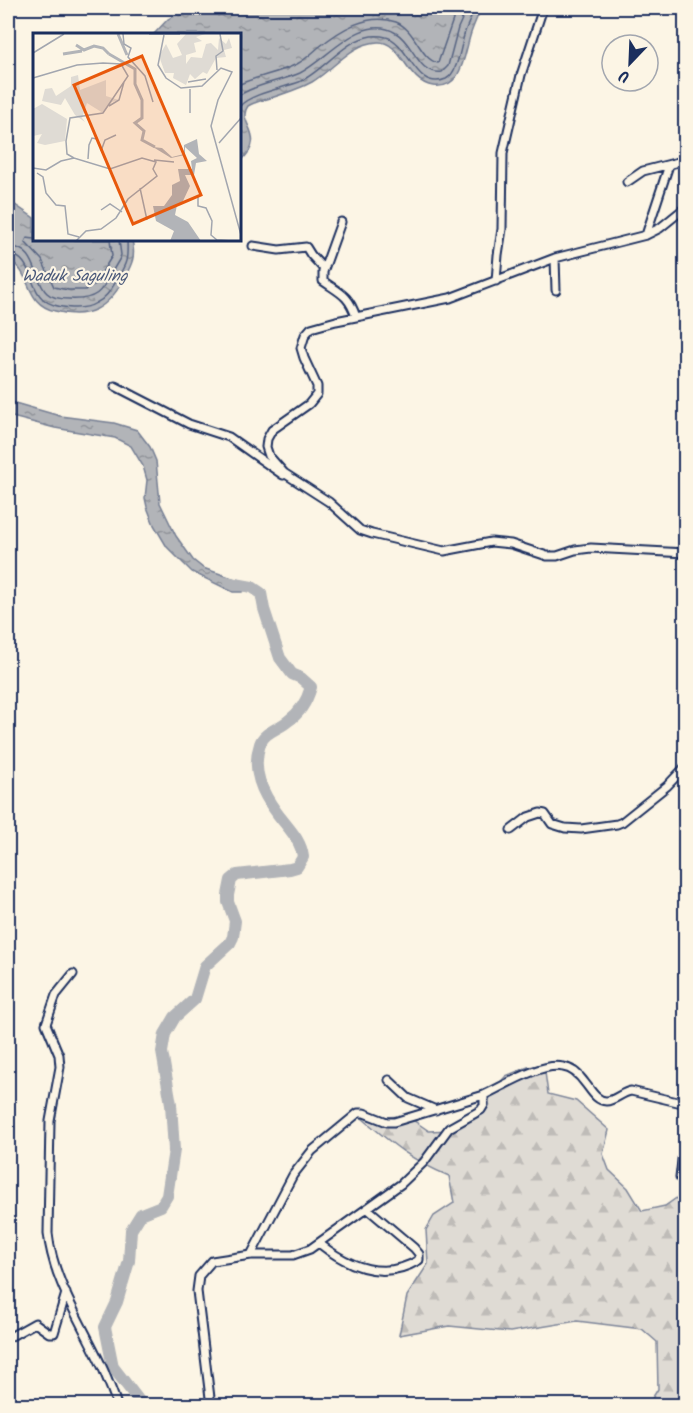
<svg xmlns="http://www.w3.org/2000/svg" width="693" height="1413" font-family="Kalam,sans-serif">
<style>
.forest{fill:url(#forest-firs);stroke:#7d8599;stroke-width:1.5}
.water{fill:url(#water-ripples);stroke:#767f94;stroke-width:1.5}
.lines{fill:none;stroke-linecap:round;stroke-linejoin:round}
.shore{stroke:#576482;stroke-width:1.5}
.stream{stroke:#767f94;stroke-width:2}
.river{stroke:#b2b4b8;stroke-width:12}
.minor-casing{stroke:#1b2f5e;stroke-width:11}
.minor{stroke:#fcf5e5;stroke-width:7}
.labels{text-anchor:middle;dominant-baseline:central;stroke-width:4.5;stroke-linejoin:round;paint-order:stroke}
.water-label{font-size:16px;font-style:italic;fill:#485779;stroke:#fcf5e5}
.inset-river{fill:none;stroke:#b2b4b8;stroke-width:3}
.inset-road{fill:none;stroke:#a2a6af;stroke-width:1.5}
.view{fill:#e8590c;fill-opacity:0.15;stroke:#e8590c;stroke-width:3}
.inset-edge{fill:none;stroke:#1b2f5e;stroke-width:3}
</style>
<defs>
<pattern id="forest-firs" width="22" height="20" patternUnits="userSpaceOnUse" patternTransform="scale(1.5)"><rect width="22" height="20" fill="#dfdbd4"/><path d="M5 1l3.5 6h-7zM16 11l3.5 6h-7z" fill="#bfbcb8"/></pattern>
<pattern id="water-ripples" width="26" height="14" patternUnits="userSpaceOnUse" patternTransform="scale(1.5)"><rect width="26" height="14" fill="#b2b4b8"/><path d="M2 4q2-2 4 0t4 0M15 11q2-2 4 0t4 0" fill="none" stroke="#909399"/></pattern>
</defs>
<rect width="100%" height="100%" fill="#fcf5e5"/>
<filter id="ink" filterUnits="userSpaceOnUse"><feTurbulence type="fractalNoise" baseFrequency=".0167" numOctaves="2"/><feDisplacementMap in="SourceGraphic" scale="12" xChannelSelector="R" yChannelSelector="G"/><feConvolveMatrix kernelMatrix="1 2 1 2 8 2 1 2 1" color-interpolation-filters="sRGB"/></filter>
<g filter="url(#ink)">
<path class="forest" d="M 544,1065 L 548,1094 L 576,1101 L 609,1130 L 603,1154 L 609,1170 L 628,1188 L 642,1211 L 665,1206 L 685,1192 L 685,1405 L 648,1405 L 658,1389 L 657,1342 L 642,1329 L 577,1321 L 510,1332 L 449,1326 L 399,1335 L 407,1296 L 428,1264 L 426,1230 L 434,1216 L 454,1203 L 449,1176 C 411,1160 393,1145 362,1118 L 407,1116 L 429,1131 L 451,1130 L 484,1109 L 495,1088 L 506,1076 L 528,1067 Z"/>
<path class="water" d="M 188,8 L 481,8 C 478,16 474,24 471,33 C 464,54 463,90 433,86 C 406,82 402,41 378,42 C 351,43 334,69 312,82 C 301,88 286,93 274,97 C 265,100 256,101 248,106 C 235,123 270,135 240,162 L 240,34 L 154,34 L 168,19 Z
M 8,200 L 34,218 L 34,240 L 132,240 C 136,257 132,264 124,279 C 108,308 89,320 55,311 C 23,303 34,274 8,259 Z
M 8,401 L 60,416 L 114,423 L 137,430 L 150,447 L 156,461 L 160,503 L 176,536 L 193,560 L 203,568 L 241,581 L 244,584 L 242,592 L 233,592 L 192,572 L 167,547 L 154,525 L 147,507 L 145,498 L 147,480 L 143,466 L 131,446 L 115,438 L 55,428 L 8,416 Z"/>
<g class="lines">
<path class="shore" d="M 240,84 C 258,76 279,73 297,64 C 305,60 312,53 319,47 C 340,30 368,12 396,22 C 416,30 420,59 438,63 L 457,8
M 240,95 C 256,84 282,81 300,73 C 327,60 361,12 396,33 C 414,43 417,75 442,72 L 448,66 L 458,28 L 467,8
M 240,106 C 250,94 283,88 299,82 C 327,70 351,28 386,37 C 409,42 415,92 446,79 C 459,73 461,41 466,29 C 469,22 472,15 475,8
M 34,239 L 27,238 L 25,242 L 42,260 L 54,287 L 68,290 L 85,290 L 94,285 L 112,256 L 110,240
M 8,246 C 39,248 33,280 47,293 C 52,298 62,299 69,299 C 104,301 103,285 119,260 L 121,255 L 119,240
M 8,254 C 33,257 28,286 43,299 C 54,309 84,311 96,303 C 105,299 110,291 115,283 C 126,263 128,263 127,240"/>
<path class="stream" d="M 129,1388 L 134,1406"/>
<path class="river" d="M 143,1406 L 113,1367 L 105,1327 L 117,1302 L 129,1261 L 131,1230 L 141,1214 L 161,1206 L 167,1196 L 174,1150 L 171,1104 L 162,1052 L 165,1034 L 175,1017 L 195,999 L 205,966 L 230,943 L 233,937 L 235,921 L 228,902 L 228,895 L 231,880 L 237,875 L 290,869 L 297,867 L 303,857 C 301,839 287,827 277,813 C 262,793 251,770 260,744 C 264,732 279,729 288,721 C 300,713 307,701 311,687 L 301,678 L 292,674 L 280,658 L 264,609 L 261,593 L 252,587 L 230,583"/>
<defs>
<path id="minor" d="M 627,182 L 643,171 L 686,160
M 686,207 L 660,228 L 646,235 L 555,258 L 450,298 L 336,321 L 311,328 L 305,335 L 301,348 L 304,358 L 317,386 L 317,394 L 309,404 L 272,430 L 267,439 L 266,447 L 269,456 L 284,473 L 329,502 L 360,530 L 372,534 L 444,551 L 491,542 L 511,544 L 547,556 L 557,556 L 575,550 L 591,548 L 686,553
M 646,235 L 669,165
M 253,246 L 279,250 L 306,247 L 311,255 L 323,268 L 323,281 C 340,293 349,295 356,317
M 555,258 L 556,290
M 323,272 L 341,222
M 496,281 L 498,255 L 502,229 L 503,153 L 521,75 L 543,8
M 115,386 L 189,424 L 229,437 L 283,475
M 511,830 L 528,817 L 540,813 L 545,814 L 552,824 L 565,828 L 581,829 L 617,824 L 622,822 L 667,786 L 686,766
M 73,974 L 56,995 L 46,1024 L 59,1055 L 60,1067 L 50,1121 L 48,1233 C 53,1282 84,1326 104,1371 C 108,1382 114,1393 117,1406
M 389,1080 L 408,1098 L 436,1110
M 680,1178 L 686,1126
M 320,1244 C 349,1267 384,1281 419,1260 L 419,1254 L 414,1248 L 368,1209
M 251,1255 L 293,1175 L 312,1151 L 358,1113 L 364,1113 L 387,1122 L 394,1122 L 484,1095
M 8,1338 L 35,1323 L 49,1333 L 54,1333 L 66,1293
M 211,1406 L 197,1291 L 199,1276 L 212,1261 L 251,1255 L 293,1255 L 310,1249 L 401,1184 L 424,1162 L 449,1128 L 481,1110 L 484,1105 L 484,1095 C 504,1086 541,1062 563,1067 C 572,1068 580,1076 585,1083 C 591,1090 596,1101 606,1101 C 615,1101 622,1092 631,1091 L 686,1104"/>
</defs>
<use href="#minor" class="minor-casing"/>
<use href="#minor" class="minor"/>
</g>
</g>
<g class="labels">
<g class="water-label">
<text x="75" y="276">Waduk Saguling</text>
</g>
</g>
<g transform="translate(33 33)">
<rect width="208" height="208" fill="#fcf5e5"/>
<path d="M 153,1 L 172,1 L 163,4 L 169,8 L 161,10 L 163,19 L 153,22 L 153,31 L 158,24 L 169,25 L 173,11 L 178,10 L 185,17 L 186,5 L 193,11 L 196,5 L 199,15 L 191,17 L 193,24 L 183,25 L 174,41 L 170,39 L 162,46 L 157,41 L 153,52 L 140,45 L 141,40 L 132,40 L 126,23 L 133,11 L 140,25 L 149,22 L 144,11 ZM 45,42 L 47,57 L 73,47 L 73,63 L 86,67 L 79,69 L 70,80 L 54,70 L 49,85 L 52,89 L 42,82 L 32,65 L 28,72 L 9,68 L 12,56 L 19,55 L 23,63 L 38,53 L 38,44 ZM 9,71 L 34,86 L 32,108 L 12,112 L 4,110 L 9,101 L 0,103 L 0,76 Z" fill="#dfdbd4"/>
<path d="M 164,106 L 166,121 L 174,128 L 163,130 L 161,142 L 152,142 L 157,153 L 150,168 L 144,172 L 142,182 L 155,189 L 168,208 L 137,208 L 141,198 L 123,188 L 120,173 L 131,173 L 139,162 L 139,152 L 147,148 L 145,136 L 159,136 L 158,128 L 164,125 L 152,114 L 152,122 L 138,125 L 120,114 L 129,115 L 139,124 L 151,121 L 151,112 Z" fill="#b2b4b8"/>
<path class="inset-river" d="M 85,1 L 94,22M 43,12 L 51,17 L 61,13 L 70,15 L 76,21M 30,21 L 49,18M 76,21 L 102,36 L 102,51 L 109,67 L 109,85 L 102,90 L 111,98 L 109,107 L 122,114"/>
<path class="inset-road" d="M 90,1 L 91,11 L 98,15 L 95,24 L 112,43 L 120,69M 116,1 L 147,1M 131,2 L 125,32 L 133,45 L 148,55 L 169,53 L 188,35 L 199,39 L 185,67 L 178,93 L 208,202M 0,20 L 31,1M 184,37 L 183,23 L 190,18 L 187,1M 0,45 L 44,32 L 70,30 L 88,31 L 95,43 L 70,80 L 37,85 L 33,108 L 34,121 L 41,125M 155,49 L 173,46M 76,73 L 86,67 L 91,49M 157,80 L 157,56M 186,110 L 208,85M 68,118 L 72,107 L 83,102M 55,126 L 56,112 L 59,105 L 64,106M 121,127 L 141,129M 0,135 L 13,137 L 28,128 L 41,125 L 77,136 L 109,125 L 123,129 L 120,136 L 124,143 L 95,166 L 83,185 L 68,196 L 53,198 L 43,208M 4,140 L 10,144 L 13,160 L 23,172 L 32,173 L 35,201 L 46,204M 107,155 L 114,187M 165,163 L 165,173 L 173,175 L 179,188 L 178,202 L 184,207 L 199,208M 68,177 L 77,171 L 89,179"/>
<path class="view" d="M 109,23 L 168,162 L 100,191 L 41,52 Z"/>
<rect width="208" height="208" class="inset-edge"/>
</g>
<rect width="693" height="1413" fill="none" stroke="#fcf5e5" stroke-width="30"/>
<rect x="15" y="15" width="663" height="1383" fill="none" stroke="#1b2f5e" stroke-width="2" filter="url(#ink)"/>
<g transform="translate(630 63) rotate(203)"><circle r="28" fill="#fcf5e5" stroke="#a2a6af" stroke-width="1.5"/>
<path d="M0-4.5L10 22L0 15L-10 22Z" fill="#1b2f5e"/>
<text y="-9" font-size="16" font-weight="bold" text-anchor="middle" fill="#1b2f5e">U</text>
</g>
</svg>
